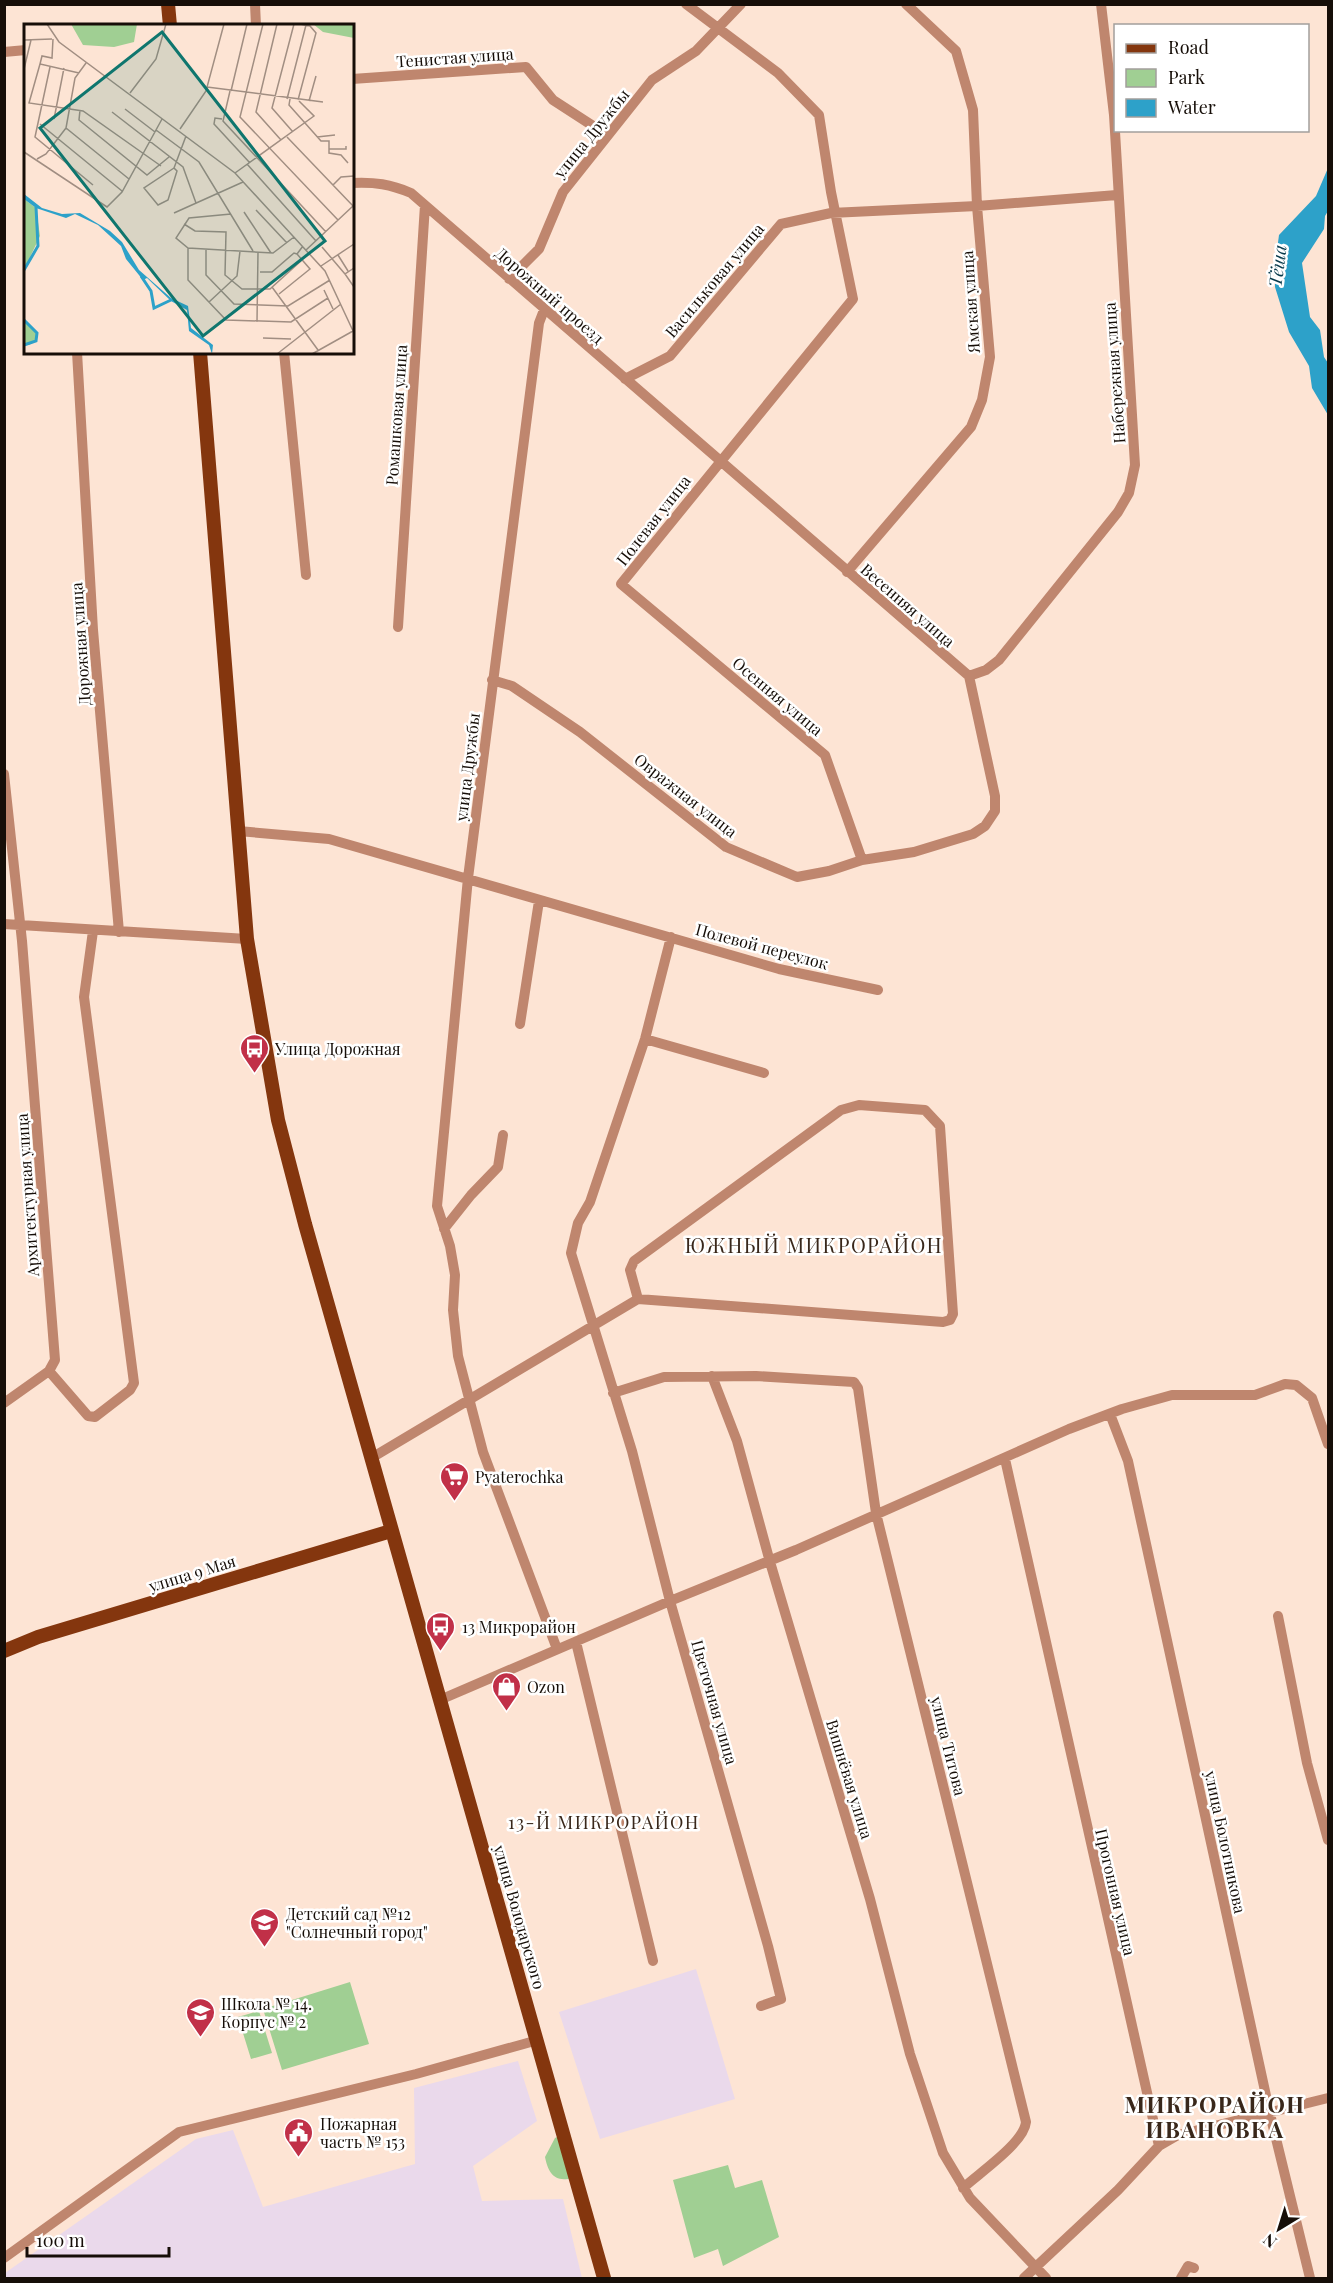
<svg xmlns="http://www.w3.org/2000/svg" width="1333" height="2283" font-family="'Playfair Display',serif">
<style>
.industrial{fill:#ead9eb}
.green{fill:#a0cf93}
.water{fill:#2da1c9}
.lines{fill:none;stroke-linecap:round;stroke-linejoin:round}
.minor{stroke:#bf866e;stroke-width:10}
.major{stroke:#84360e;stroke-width:14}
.labels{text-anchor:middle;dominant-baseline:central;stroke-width:5;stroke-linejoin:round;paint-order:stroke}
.street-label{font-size:16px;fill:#160e08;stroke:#fff}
.poi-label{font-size:16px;fill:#160e08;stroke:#fff;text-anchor:start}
.water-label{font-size:18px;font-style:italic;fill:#083a4b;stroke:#fff}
.neighbourhood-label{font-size:18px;letter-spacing:1.5px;fill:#39271a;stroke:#fff}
.quarter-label{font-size:20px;letter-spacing:1.5px;fill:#39271a;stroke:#fff}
.district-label{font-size:22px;font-weight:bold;letter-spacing:1.5px;fill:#39271a;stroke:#fff}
.inset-river{fill:none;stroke:#2da1c9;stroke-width:3}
.inset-road{fill:none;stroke:#a18e82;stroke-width:1.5}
.view{fill:#0f766e;fill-opacity:0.15;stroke:#0f766e;stroke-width:3}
.inset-edge{fill:none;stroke:#160e08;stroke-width:3}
</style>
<rect width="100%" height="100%" fill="#fde4d4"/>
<path class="industrial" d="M 696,1969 L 735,2099 L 600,2139 L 559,2012 Z
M 518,2061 L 537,2121 L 473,2166 L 482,2201 L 563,2199 L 582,2278 L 5,2278 L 5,2273 L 196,2139 L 233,2130 L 263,2207 L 415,2164 L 414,2088 Z"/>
<path class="green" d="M 350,1982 L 369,2044 L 282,2070 L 263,2009 Z
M 259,2011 L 272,2053 L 251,2059 L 238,2017 Z
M 559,2136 L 572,2178 C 554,2183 548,2172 545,2157 L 555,2138 Z
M 728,2165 L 735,2188 L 762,2180 L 779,2237 L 723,2266 L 718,2249 L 694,2258 L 673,2180 Z"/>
<path class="water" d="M 1328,168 L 1328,211 L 1325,216 L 1324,229 L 1302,263 L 1310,317 L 1320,330 L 1324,357 L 1328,363 L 1328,415 L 1312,388 L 1309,366 L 1289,332 L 1275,287 L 1275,265 L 1279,235 L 1316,196 Z"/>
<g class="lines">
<path class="minor" d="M 255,4 L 256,26
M 686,4 L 778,73 L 819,115 L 831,192 L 853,299 L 621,584 L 825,755 L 862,860
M 4,52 L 26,50
M 352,79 L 526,67 L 553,100 L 607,135
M 352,183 C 375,182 390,184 411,193 L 969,676 L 995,796 L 995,811 L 985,826 L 973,834 L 914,852 L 862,860 L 829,871 L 797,877 L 726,847 L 580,732 L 512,686 L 492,680
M 509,279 L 539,249 L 563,192 L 652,80 L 696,51 L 741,4
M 544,310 L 539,323 L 468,878 L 437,1206 L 450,1246 L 455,1275 L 453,1310 L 458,1356 L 483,1452 L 557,1649
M 77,352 L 93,630 L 119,932
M 284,352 L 306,575
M 625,379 L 670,356 L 781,224 L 831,213 L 977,206 L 1117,195
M 847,572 L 971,427 L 982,400 L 990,357 L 977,206 L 973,110 L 956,51 L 906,4
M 398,627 L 425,205
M 969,676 L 986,670 L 999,660 L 1118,512 L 1129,493 L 1135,465 L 1114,115 L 1101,4
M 4,774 L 22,941 L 55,1360 L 49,1371 L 4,1403
M 238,831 L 329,839 L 779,969 L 878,990
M 4,924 L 247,939
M 671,937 L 645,1039 L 590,1202 L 578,1223 L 571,1253 L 632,1451 L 670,1601 L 768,1946 L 781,1999 L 761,2006
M 520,1024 L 539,901
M 645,1039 L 764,1073
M 444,1229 L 471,1195 L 498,1167 L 503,1135
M 49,1371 L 88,1416 L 95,1417 L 130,1390 L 134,1383 L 84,997 L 93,931
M 712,1376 L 737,1441 L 770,1562 L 870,1899 L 910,2054 L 943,2153 L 970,2198 L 1046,2278
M 613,1393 L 664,1377 L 756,1376 L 854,1382 L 858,1388 L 876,1513 L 1026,2122 C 1024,2143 979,2173 963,2188
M 1110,1414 L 1128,1461 L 1270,2114 L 1310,2278
M 373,1457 L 638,1299 L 630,1270 L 634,1261 L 841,1110 L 859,1105 L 925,1110 L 940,1126 L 953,1314 L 950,1320 L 943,1322 L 638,1299
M 1005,1459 L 1159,2146 L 1118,2190 L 1024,2278
M 1278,1616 L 1307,1763 L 1328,1840
M 576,1642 L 653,1961
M 442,1699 L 670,1601 L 796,1550 L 1069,1429 L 1122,1409 L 1172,1395 L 1255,1395 L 1285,1384 L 1296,1385 L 1312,1398 L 1328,1444
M 1159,2146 L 1178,2135 L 1328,2098
M 4,2258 L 179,2132 L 416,2074 L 538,2040
M 1181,2278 L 1188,2266 L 1194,2268"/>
<path class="major" d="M 168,4 L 170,26
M 200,352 L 247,939 L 278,1120 L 305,1224 L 604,2278
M 4,1651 L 38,1637 L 391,1531"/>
</g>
<defs>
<symbol id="bus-pin" viewBox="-11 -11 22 30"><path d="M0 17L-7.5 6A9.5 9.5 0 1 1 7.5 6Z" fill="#c13048" stroke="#fff"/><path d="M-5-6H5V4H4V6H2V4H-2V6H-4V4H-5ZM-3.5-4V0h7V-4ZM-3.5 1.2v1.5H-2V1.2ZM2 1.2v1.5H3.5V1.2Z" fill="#fff"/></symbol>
<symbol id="supermarket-pin" viewBox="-11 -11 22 30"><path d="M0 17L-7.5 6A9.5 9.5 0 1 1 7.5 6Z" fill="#c13048" stroke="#fff"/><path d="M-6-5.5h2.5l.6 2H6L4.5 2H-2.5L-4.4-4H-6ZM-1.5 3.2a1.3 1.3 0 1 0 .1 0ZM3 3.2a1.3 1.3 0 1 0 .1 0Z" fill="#fff"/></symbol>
<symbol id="shop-pin" viewBox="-11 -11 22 30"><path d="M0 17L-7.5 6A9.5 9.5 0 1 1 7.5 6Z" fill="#c13048" stroke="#fff"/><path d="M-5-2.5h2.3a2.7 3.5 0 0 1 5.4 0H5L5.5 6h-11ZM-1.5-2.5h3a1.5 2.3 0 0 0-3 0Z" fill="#fff"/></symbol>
<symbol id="school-pin" viewBox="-11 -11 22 30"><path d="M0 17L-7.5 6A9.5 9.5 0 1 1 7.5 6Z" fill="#c13048" stroke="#fff"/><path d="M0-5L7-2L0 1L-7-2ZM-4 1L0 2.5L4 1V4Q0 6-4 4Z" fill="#fff"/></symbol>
<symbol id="civic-pin" viewBox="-11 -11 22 30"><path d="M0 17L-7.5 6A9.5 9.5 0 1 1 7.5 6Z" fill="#c13048" stroke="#fff"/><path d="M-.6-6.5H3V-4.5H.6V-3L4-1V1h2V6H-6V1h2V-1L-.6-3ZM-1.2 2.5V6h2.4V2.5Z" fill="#fff"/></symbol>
</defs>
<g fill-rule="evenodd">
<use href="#bus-pin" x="238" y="1032" width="33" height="45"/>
<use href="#supermarket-pin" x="438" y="1460" width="33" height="45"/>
<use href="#bus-pin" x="424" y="1610" width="33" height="45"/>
<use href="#shop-pin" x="490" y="1670" width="33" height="45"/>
<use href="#school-pin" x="248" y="1906" width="33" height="45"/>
<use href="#school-pin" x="184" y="1996" width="33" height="45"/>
<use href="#civic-pin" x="282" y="2116" width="33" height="45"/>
</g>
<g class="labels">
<g class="street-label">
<text transform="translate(455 57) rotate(-4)">Тенистая улица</text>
<text transform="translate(591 133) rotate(-51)">улица Дружбы</text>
<text transform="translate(714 280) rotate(-50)">Васильковая улица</text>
<text transform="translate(550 295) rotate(41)">Дорожный проезд</text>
<text transform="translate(970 302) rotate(-94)">Ямская улица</text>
<text transform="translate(1114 373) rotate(-94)">Набережная улица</text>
<text transform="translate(396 415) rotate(-86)">Ромашковая улица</text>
<text transform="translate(653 520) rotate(-52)">Полевая улица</text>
<text transform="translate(908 605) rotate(41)">Весенняя улица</text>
<text transform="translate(80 644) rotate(-94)">Дорожная улица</text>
<text transform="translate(778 696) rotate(40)">Осенняя улица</text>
<text transform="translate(467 767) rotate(-83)">улица Дружбы</text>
<text transform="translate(686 795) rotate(38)">Овражная улица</text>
<text transform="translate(762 946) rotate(15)">Полевой переулок</text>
<text transform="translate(27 1195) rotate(-94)">Архитектурная улица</text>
<text transform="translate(192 1573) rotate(-17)">улица 9 Мая</text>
<text transform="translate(715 1702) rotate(74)">Цветочная улица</text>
<text transform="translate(949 1746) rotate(76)">улица Титова</text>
<text transform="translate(850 1779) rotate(73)">Вишнёвая улица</text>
<text transform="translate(1226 1842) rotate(78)">улица Болотникова</text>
<text transform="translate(1116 1892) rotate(77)">Прогонная улица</text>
<text transform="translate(520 1917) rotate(74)">улица Володарского</text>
</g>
<g class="poi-label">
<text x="275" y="1048">Улица Дорожная</text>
<text x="475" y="1476">Pyaterochka</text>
<text x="462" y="1626">13 Микрорайон</text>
<text x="527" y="1686">Ozon</text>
<text x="286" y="1913">Детский сад №12<tspan x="286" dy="18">"Солнечный город"</tspan></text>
<text x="221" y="2003">Школа № 14.<tspan x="221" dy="18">Корпус № 2</tspan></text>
<text x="320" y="2123">Пожарная<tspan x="320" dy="18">часть № 153</tspan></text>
</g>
<g class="water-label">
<text transform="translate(1277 266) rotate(-83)">Тёша</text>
</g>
<g class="neighbourhood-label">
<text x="604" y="1822">13-Й МИКРОРАЙОН</text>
</g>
<g class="quarter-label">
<text x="814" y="1244">ЮЖНЫЙ МИКРОРАЙОН</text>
</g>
<g class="district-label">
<text x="1215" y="2104">МИКРОРАЙОН<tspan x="1215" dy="25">ИВАНОВКА</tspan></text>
</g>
</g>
<g transform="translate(24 24)">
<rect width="330" height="330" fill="#fde4d4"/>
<path d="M 47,0 L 113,0 L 110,18 L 90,23 L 59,21 ZM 289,0 L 330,0 L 330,14 L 299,8 ZM 0,175 L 12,184 L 16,212 L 0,246 ZM 0,296 L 13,309 L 12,317 L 5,321 L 0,321 Z" fill="#a0cf93"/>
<path d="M 0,170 L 18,184 L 38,190 L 56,189 L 86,207 L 98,218 L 115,246 L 147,274 L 164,282 L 167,304 L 189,321 L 188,330 L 185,321 L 165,307 L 163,286 L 147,277 L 123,254 L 119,256 L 102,235 L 97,222 L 74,201 L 51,190 L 42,194 L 12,184 L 0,175 Z" fill="#2da1c9"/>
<path class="inset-river" d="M 0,246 L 14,222 L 12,183M 117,252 L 127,267 L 130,284 L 147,276M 0,296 L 13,309 L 12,317 L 0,321"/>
<path class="inset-road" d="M 23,0 L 35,18 L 211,149 L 301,247 L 330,309M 239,0 L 216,93 L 314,196M 253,0 L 232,88 L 257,116M 29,15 L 28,34 L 18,32 L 16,40 L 55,49M 0,16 L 28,15M 62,39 L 51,54 L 42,104 L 105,155M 16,40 L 5,79 L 59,87 L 137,142M 26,43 L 11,113 L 69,161M 0,45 L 7,16M 183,63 L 299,78M 206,67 L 199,97 L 302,208M 207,67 L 223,0M 106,69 L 132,35 L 142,0M 263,75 L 282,1M 266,75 L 265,81 L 281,99M 274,76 L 292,9 L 286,2 L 276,0M 285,77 L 292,52M 101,85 L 131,108M 56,86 L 55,96 L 123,151 L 145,133M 88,88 L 159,143 L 172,179M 30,95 L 40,44M 198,95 L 191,94 L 190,100 L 226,139M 281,99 L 297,117 L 305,117 L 305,129 L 317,131 L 324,139M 16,100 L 98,167M 156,105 L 182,67 L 200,0M 132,106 L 175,138 L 229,227M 269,108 L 248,84 L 270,0M 263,113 L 330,183M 293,113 L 311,111M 305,125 L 322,125 L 322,122M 0,128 L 83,183 L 98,168 L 138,95M 13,135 L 22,130 L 42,104M 223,140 L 292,217M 150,144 L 120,164 L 134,181 L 144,176 L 153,147 L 150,144 L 162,112M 211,149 L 290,92 L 275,77M 309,161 L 317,153 L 330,152M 232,186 L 263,219M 220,188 L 247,229M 150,189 L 219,158M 207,190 L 165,194 L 152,214 L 164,224 L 249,229 L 270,213M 160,200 L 171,207 L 202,208 L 201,251 L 218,265 L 246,265 L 278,236M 298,223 L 321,250M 164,224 L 164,256 L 202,296 L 267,298 L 304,274M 182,225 L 182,251 L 210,280 L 264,282 L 306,256M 282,226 L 329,182M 314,231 L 324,247M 297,242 L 330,220M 330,244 L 321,250 L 330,263M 236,248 L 248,248 L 270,229 L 273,230M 248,263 L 294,326M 300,266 L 309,285M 255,270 L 286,245 L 273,230 L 279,222M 185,278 L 213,252 L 216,227M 233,298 L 234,228M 239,314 L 267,315M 253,330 L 317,280M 288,330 L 329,307"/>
<path class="view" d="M 138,8 L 301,217 L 179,312 L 16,104 Z"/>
<rect width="330" height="330" class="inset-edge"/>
</g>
<rect width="1333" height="2283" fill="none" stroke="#160e08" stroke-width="12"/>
<rect x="1114" y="24" width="195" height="108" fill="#ffffff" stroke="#a29f9c" stroke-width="1.5"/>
<rect x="1126" y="44" width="30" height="9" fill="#84360e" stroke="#a29f9c" stroke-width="1.5"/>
<text x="1168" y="54" font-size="18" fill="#160e08">Road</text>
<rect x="1126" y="69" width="30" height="18" fill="#a0cf93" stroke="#a29f9c" stroke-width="1.5"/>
<text x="1168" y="84" font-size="18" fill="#160e08">Park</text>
<rect x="1126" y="99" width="30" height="18" fill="#2da1c9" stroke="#a29f9c" stroke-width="1.5"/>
<text x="1168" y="114" font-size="18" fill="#160e08">Water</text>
<g transform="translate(1279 2229) rotate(218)" stroke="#ffffff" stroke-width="4.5" paint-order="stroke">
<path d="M0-4.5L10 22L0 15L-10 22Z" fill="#160e08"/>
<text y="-9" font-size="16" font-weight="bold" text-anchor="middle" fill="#160e08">N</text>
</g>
<path d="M27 2247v9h142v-9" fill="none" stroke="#160e08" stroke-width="3"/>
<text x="36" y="2247" font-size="18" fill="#160e08" stroke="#ffffff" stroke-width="4.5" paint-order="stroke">100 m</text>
</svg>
